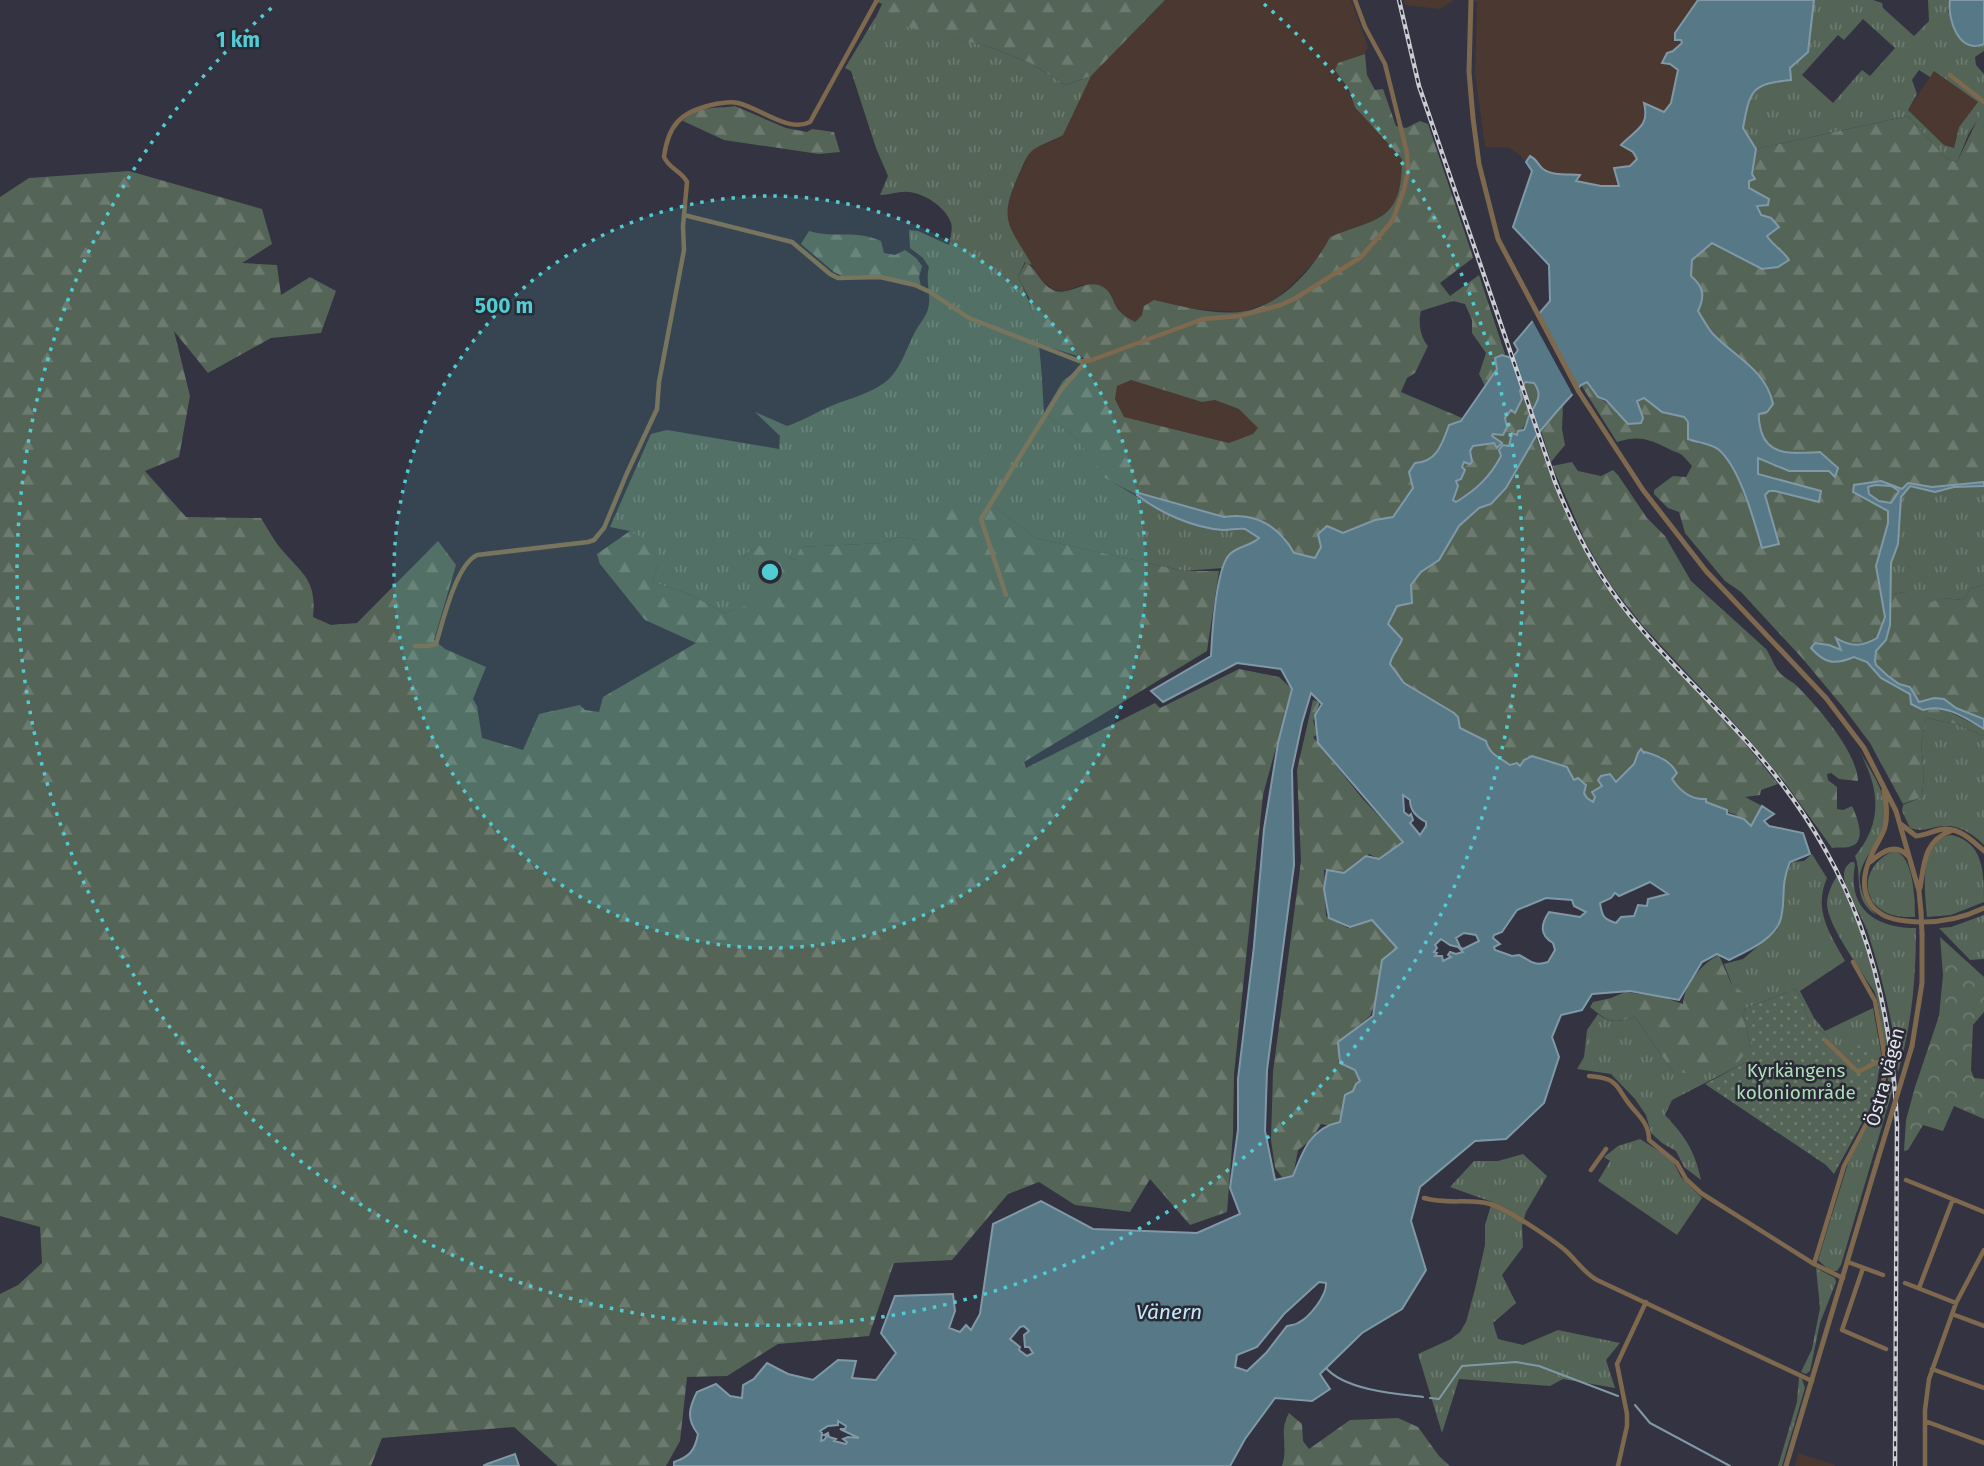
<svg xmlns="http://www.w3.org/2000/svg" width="1984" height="1466" font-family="'Fira Sans',sans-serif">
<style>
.built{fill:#3d3c4f}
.industrial{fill:#4b3830}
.grass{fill:url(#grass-tufts);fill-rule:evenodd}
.forest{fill:url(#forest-firs);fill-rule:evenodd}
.park{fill:url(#park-crowns)}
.garden{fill:url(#garden-dots)}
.water{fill:#567887;stroke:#8199a6;stroke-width:2;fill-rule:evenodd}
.pier{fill:#343341}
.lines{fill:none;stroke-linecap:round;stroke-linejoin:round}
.stream{stroke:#8199a6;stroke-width:2}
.minor{stroke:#7e694e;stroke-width:4.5}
.tertiary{stroke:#7e694e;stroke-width:5}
.rail-casing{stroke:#ccccd4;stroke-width:4.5}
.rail{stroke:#2a2936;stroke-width:2;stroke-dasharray:5;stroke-linecap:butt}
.tertiary-bridge{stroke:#7e694e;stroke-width:5}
.ring{fill:none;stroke:#51ccd2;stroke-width:3.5;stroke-dasharray:3.5 7}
.labels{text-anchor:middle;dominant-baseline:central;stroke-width:5;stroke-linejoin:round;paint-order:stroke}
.park-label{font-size:19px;fill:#aedfb8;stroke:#2a2936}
.street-label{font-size:19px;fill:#e6e6ee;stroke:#2a2936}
.water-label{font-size:21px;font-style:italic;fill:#c3e9f9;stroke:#2a2936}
.centre{fill:#51ccd2;stroke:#2a2936;stroke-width:3.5}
.ring-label{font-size:21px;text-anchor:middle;font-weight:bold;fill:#51ccd2;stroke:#2a2936;stroke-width:5;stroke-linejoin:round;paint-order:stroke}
</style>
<defs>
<pattern id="grass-tufts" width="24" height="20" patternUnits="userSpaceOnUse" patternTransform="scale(1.75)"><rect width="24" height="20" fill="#546457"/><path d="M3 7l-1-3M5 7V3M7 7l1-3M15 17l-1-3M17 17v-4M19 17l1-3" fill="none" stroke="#6d7a6f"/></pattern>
<pattern id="forest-firs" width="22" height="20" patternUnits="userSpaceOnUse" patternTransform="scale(1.75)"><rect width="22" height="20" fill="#546457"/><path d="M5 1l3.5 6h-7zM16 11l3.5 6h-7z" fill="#6d7a6f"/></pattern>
<pattern id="park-crowns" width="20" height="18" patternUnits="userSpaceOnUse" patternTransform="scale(1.75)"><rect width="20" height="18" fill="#546457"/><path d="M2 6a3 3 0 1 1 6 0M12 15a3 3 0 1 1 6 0" fill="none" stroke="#6d7a6f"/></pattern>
<pattern id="garden-dots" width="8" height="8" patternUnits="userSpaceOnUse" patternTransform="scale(1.75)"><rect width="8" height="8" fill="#546457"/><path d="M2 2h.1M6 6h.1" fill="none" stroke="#6d7a6f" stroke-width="1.8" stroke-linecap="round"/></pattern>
</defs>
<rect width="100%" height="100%" fill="#343341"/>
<path class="built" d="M 1541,431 L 1557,480 L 1573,518 L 1610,584 L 1643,627 L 1743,733 L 1783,780 L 1778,784 L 1739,736 L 1649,641 L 1600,579 L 1564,510 L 1536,436 Z"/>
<path class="industrial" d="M 1165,0 L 1351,0 L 1368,47 L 1365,54 L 1356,57 L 1343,81 L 1355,107 L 1402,159 L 1402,176 L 1397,201 L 1392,209 L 1373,221 L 1330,237 L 1320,256 L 1294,283 L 1271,303 L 1241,312 L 1194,309 L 1142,315 L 1135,322 L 1122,314 L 1115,305 L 1111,293 L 1082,285 L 1065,291 L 1054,290 L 1042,281 L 1009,229 L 1006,213 L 1013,189 L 1029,153 L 1035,148 L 1055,140 L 1091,76 Z
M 1404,0 L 1454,0 L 1440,9 L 1405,5 Z
M 1470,0 L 1698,0 L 1686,16 L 1682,43 L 1663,63 L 1670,64 L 1678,70 L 1671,103 L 1664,112 L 1645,103 L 1648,116 L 1644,125 L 1637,129 L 1633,152 L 1637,159 L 1619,186 L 1601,186 L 1575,181 L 1579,175 L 1554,174 L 1542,168 L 1535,158 L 1530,156 L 1526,162 L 1520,155 L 1509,148 L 1485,147 L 1475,73 L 1477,2 Z
M 1934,71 L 1979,102 L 1959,127 L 1954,148 L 1944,145 L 1908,110 Z
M 1131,380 L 1202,402 L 1215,400 L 1239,409 L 1259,428 L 1254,434 L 1229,443 L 1123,417 L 1114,399 L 1117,386 Z
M 1798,1453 L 1835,1465 L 1835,1466 L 1795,1466 Z"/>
<path class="grass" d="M 1814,0 L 1873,0 L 1882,3 L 1883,8 L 1914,36 L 1929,21 L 1928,0 L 1950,0 L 1948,12 L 1977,47 L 1984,44 L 1984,51 L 1975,57 L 1976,65 L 1984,74 L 1984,110 L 1969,133 L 1957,162 L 1947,159 L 1908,116 L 1756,149 L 1743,128 L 1748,98 L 1764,83 L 1790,68 L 1808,52 ZM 1863,19 L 1895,48 L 1870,76 L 1862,70 L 1833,103 L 1802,75 L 1838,35 L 1844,40 ZM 1919,70 L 1930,77 L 1934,71 L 1978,102 L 1959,127 L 1954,148 L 1944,145 L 1908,110 L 1917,94 L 1912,80 Z
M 875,18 L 990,47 L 1030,63 L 1066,85 L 1091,76 L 1063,135 C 1053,141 1041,144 1033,150 C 1026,155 1023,166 1019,174 C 998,222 1008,223 1032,265 L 1025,262 L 1018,277 C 1041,319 1041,365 1044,413 L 1077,439 L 1106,478 L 1159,510 L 1226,530 L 1245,529 L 1258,537 L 1257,541 C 1241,548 1229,551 1223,568 L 1184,571 L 1035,538 L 995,507 L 918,540 L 898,537 L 882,543 L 801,547 L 796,560 L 759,546 L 744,555 L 779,581 L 775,597 L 724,613 L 692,595 L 652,582 L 658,564 L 630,531 L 610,527 L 651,434 L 667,430 L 779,449 L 780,436 L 755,412 L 787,426 C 803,421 816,412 831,406 C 850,398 874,393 889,379 C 902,366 907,347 915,332 C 919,324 926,317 928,309 C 932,295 925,283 929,267 L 923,258 L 910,248 L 909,230 L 918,231 L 949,245 C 950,239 953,229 951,223 C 946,207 924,193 908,192 C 899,191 890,195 880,195 L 888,176 L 876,148 L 851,71 L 845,68 Z
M 1910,486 L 1935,492 L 1954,487 L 1984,486 L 1984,585 L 1971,588 L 1963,600 L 1942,598 L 1923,606 L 1903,592 L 1889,595 L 1891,563 L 1898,544 L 1901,497 Z
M 1926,718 L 1956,724 L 1984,736 L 1984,845 C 1969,830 1954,822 1932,828 C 1923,830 1919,831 1910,828 L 1902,811 L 1903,805 L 1922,797 L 1924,773 L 1921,744 Z
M 1859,750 C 1870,770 1887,792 1885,816 C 1880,858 1837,866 1876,915 C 1852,899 1863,878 1855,856 C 1884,821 1879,788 1859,750 Z
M 1952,835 C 1984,843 1984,873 1984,902 L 1951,915 L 1927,917 C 1925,893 1917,838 1952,835 Z
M 1894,851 C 1914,855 1915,900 1915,917 C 1904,917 1893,917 1883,911 C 1856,893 1868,861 1894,851 Z
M 1812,854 L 1827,878 C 1813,910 1830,934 1845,961 L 1800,991 L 1814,1018 L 1825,1031 L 1873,1008 L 1882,1058 L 1877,1060 L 1846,1057 L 1825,1034 L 1811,1024 L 1806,1015 L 1803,1001 L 1795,989 L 1744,1009 L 1754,1049 L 1746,1062 L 1672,1100 L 1665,1115 C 1685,1136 1695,1151 1701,1180 L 1684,1167 L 1676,1151 L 1662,1143 L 1651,1133 L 1646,1115 L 1635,1099 L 1611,1074 L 1577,1069 L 1584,1057 L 1587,1030 L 1598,1014 C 1610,1024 1621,1021 1635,1017 L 1673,1072 L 1751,1047 L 1742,1010 L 1724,964 L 1743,959 L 1777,930 L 1783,913 L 1783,882 L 1792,862 L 1804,861 Z
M 1851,862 L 1854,862 L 1855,865 C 1847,909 1876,928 1916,928 C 1916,978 1912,1024 1898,1072 C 1894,1024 1882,976 1867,930 C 1862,917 1844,887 1844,876 C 1844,869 1846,866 1851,862 Z
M 1837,876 L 1858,924 L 1867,953 L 1879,992 L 1892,1057 L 1892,1092 L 1841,1265 L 1837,1271 L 1830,1271 L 1818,1260 L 1850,1157 L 1882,1100 L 1888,1081 L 1878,1002 L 1874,991 C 1862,972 1825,922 1827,902 C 1828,892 1832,884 1837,876 Z
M 1984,915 L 1984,959 L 1970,960 L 1939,928 L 1951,927 Z
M 1640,1139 L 1672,1159 L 1681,1177 L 1702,1198 L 1677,1235 L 1598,1181 L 1610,1161 L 1604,1157 L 1618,1146 Z
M 1523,1154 L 1547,1176 L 1526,1212 L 1522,1226 L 1523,1247 L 1502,1275 L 1516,1303 L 1493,1323 L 1498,1339 L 1523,1345 L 1558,1330 L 1620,1343 L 1606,1360 L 1615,1388 L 1563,1379 L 1550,1386 L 1459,1379 L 1442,1433 L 1418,1354 L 1451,1339 L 1460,1332 L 1466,1322 L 1475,1289 L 1485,1245 L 1485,1225 L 1492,1202 L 1450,1187 L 1474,1161 L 1498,1161 Z
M 1816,1268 L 1835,1278 L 1836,1282 L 1820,1323 L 1810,1371 L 1806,1374 L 1801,1372 L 1812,1349 L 1820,1308 Z
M 1799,1377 L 1802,1379 L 1805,1388 L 1782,1466 L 1778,1466 L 1797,1402 Z"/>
<path class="forest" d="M 873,0 L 1165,0 L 1091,76 L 1066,85 L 1030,63 L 990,47 L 875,19 L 882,4 Z
M 1365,54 L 1367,75 L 1375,90 L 1383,89 L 1396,126 L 1406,128 L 1420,121 L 1428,124 L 1472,254 L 1473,258 L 1440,283 L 1450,296 L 1479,275 L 1505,354 L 1495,358 L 1497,369 L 1485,386 L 1479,374 L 1486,353 L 1472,333 L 1472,320 L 1465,304 L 1453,301 L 1421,311 C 1418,322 1420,337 1428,346 L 1415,373 L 1407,378 L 1401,392 L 1462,418 L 1461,421 L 1449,425 C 1442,443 1439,456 1420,463 L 1412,479 L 1413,488 L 1393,517 L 1375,520 L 1343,533 L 1335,530 L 1315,558 L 1294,553 L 1284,536 L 1238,515 L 1224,517 L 1139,493 L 1137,495 L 1105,478 L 1077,439 L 1044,413 L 1063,381 L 1079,369 L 1084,358 L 1039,344 L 1029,298 L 1018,277 L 1026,262 C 1037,269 1040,284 1053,290 C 1068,297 1085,279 1101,286 C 1112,291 1112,300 1117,308 C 1122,315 1128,318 1135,322 L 1142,315 L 1144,306 L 1154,300 C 1181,306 1212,315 1240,312 C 1279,308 1313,270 1330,237 C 1379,217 1402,222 1402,159 L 1355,107 L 1348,88 L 1335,70 L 1338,63 ZM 1131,380 L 1202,402 L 1215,400 L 1239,409 L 1258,428 L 1253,434 L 1229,443 L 1124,417 L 1115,399 L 1117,386 Z
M 735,106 L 786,128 L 807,132 L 812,129 L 834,132 L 840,152 L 819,154 L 724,140 L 683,121 C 694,105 718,109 735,106 Z
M 1982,110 L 1984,110 L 1984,482 L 1932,487 L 1908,483 L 1902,489 L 1881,481 L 1867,484 L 1864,499 L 1888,510 L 1888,523 L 1876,566 L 1885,617 L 1877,638 C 1862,646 1852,647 1837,640 L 1842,651 L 1811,648 C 1825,663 1835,665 1854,657 L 1868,662 L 1881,678 L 1910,694 L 1912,704 L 1944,709 L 1984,729 L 1984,736 L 1956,724 L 1926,718 L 1921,744 L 1924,773 L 1922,797 L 1903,804 L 1870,743 L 1843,707 L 1802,658 L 1741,592 L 1725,581 L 1685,533 L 1679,512 L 1668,508 L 1654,494 L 1654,490 L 1673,476 L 1686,477 L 1692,466 C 1678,449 1682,456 1665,447 C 1646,438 1638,436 1617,442 L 1581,385 L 1587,381 L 1598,397 L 1613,407 L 1617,414 L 1643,418 L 1637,401 L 1644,398 L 1684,417 L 1699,444 C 1707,444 1714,445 1720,451 C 1741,472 1753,520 1762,548 L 1779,544 L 1765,495 L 1769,491 L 1779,492 L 1758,474 L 1758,458 L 1789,471 L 1829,471 L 1820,452 C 1808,453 1793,455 1781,452 C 1752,447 1759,396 1759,374 L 1712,333 L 1697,311 C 1705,296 1704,287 1691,276 L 1692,260 L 1712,243 L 1762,269 L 1783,251 L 1773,245 L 1767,236 L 1772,230 L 1771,218 L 1761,215 L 1755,192 L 1749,188 L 1749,181 L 1756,149 L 1908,116 L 1947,159 L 1957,162 Z
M 129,171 L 262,209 L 272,244 L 242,263 L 277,265 L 281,295 L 310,277 L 336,291 L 321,333 L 271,338 L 208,373 L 174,331 L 190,396 L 179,457 L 145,471 L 186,517 L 261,518 C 268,529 274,541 282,550 C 303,574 317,581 313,617 L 331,625 L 357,623 L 438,541 L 456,565 L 434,640 L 445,649 L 486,667 L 473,699 L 477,706 L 482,738 L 523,750 L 539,714 L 580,705 L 585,710 L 599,712 L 603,697 L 696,643 L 645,620 L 600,564 L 597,554 L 630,531 L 656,546 L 658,564 L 652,582 L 692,595 L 724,613 L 775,596 L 779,581 L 744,555 L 759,546 L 782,547 L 788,557 L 795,560 L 801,547 L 882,543 L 898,537 L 918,540 L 933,502 L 995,507 L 1035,538 L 1184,571 L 1219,571 L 1207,651 L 1024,762 L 1026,768 L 1155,703 L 1160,708 L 1239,669 L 1279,677 L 1292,689 L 1263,795 L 1234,1074 L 1233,1133 L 1227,1212 L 1190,1225 L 1150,1179 L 1130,1212 L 1075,1205 L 1039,1182 L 1008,1194 L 952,1260 L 894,1263 L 869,1336 L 778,1344 L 727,1376 L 687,1377 L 680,1441 L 666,1466 L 558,1466 L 514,1427 L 382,1438 L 371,1466 L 0,1466 L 0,1294 L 18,1285 L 42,1263 L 40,1227 L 0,1216 L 0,197 L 29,178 Z
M 809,231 C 836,239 853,229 881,241 L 884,253 L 895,255 L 905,250 L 916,258 L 922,266 L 919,277 L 921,287 L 879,275 L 842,276 L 834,272 L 801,244 Z
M 1525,382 L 1534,383 C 1536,385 1540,390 1540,393 C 1541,400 1522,431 1517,435 L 1512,434 L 1509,446 L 1499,450 L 1501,456 C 1490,477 1475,490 1456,503 L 1453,500 L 1458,487 L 1455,481 L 1460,480 L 1462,467 L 1473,445 L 1494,443 L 1497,448 L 1502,444 L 1491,437 L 1493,434 L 1500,435 L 1505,418 L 1511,410 L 1515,412 L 1522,399 L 1520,391 Z
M 1563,404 L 1562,429 L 1565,445 L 1551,462 L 1541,431 Z
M 1536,436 L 1564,510 L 1600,579 L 1649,641 L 1739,736 L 1778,784 L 1761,790 L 1760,795 L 1745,797 L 1762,806 L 1753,825 C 1746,823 1741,817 1734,814 C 1714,807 1684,797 1672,779 L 1675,776 L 1662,757 L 1649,752 L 1638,752 L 1634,764 L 1616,782 L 1614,780 L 1601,782 L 1601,788 L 1592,792 L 1596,796 L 1593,802 L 1587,798 C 1582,789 1575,779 1568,771 C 1562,765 1533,753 1526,758 C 1524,760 1522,764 1520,766 C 1500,764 1494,750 1479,739 C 1473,734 1466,732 1460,728 L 1458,717 L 1454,713 L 1404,683 L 1390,664 L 1392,655 L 1400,647 L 1388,624 L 1397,606 L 1421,572 L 1439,560 L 1459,526 L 1479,508 L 1491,504 L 1506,488 Z
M 1572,462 L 1578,471 L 1601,476 L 1613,470 L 1618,475 L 1647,518 L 1665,536 L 1691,581 L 1766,649 C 1771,656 1774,666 1779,672 C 1784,678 1792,681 1797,686 C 1818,707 1857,752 1858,781 L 1839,779 L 1831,773 L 1827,774 L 1828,780 L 1837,787 L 1837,809 L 1843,810 L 1852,806 C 1857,817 1868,843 1849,847 C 1844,848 1838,847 1832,848 L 1783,780 L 1743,733 L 1643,626 L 1610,584 L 1586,543 L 1552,466 Z
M 1874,485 L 1891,486 L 1899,490 L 1891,503 L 1879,501 L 1869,494 L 1868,487 Z
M 1984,585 L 1984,719 L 1956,708 L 1944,699 L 1934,698 L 1919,702 L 1910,687 L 1899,684 L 1876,665 L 1876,651 C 1892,633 1891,618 1889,595 L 1903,592 L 1923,605 L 1942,598 L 1963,600 L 1971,588 Z
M 1313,700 L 1320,702 L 1313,721 L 1318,734 L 1313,737 L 1362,798 L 1403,842 L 1379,859 L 1369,854 L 1348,874 L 1324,870 L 1326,916 L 1348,928 L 1372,920 L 1397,948 L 1370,1016 L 1342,1039 L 1338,1062 L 1355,1070 L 1360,1082 L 1355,1083 L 1356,1088 L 1345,1095 L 1346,1113 L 1336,1127 L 1321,1124 L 1311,1140 L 1298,1150 L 1293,1176 L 1282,1177 L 1275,1168 L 1271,1140 L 1273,1072 L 1301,861 L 1297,770 Z
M 1719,955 L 1731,983 L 1747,996 L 1742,1010 L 1751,1047 L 1737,1063 L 1701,1074 L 1673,1072 L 1635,1017 C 1612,1024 1608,1022 1590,1007 L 1593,1002 L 1611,998 L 1625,992 L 1663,997 L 1683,1004 C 1684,985 1702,963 1719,955 Z
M 1289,1413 L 1302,1424 L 1303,1441 L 1309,1449 L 1350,1420 L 1398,1418 L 1418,1427 L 1439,1456 L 1450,1466 L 1282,1466 C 1289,1444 1278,1433 1289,1413 Z"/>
<path class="park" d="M 1940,937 L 1984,977 L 1984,1012 L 1973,1025 L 1971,1070 L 1974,1078 L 1984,1079 L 1984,1119 L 1954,1106 L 1943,1131 L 1923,1125 L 1908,1150 L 1904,1151 L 1906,1120 L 1915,1087 L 1939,1016 L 1943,975 Z"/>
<path class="garden" d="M 1795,989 L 1803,1001 L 1806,1015 L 1811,1024 L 1825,1034 L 1846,1056 L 1863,1042 L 1880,1064 L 1874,1101 L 1834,1174 L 1826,1165 L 1705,1084 L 1746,1062 L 1753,1049 L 1744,1009 Z"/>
<path class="water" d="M 1698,0 L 1814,0 L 1808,52 L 1790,68 L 1791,80 C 1751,84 1750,90 1743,128 L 1756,149 L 1752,174 L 1755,179 L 1749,181 L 1749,188 L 1769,199 L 1768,205 L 1757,206 L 1761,215 L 1771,218 L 1779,227 L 1767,236 C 1773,246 1783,250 1789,260 L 1778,267 L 1762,269 L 1712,243 L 1692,260 L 1691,276 C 1704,287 1705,296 1698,311 C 1703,319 1707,327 1713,334 C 1735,357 1766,370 1773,404 L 1767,412 L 1759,414 C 1758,420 1760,425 1761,431 C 1769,458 1797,453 1820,452 L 1838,468 L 1835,477 L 1829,471 L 1789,471 L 1758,458 L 1758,474 L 1821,491 L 1819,502 L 1775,491 L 1769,491 L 1765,495 L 1779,544 L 1762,548 C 1754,521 1740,467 1718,449 C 1710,443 1698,443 1688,439 L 1688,422 L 1684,417 L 1662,412 L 1644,398 L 1637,401 L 1643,418 L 1641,423 L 1628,424 L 1606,400 L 1598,397 L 1587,382 L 1581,385 L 1558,410 L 1536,436 L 1506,488 L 1491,504 L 1479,508 L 1459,526 L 1439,560 L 1421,572 L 1411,585 L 1412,603 L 1397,606 L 1388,624 L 1402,639 C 1399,649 1392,653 1390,664 L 1404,683 L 1454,713 L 1458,717 L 1460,728 L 1486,741 C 1489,754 1500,758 1510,765 L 1517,763 L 1520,766 L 1524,760 L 1532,756 L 1567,767 L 1574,780 L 1578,778 L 1586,785 L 1584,793 L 1587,798 L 1593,802 L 1595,797 L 1592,792 L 1602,786 L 1598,780 L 1601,776 L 1610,774 L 1616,782 L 1634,764 L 1638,753 L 1641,749 L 1644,753 L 1645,752 C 1657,755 1670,760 1677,773 L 1672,779 C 1680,791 1691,800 1706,799 L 1706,802 L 1727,810 L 1727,814 L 1744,819 L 1751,826 L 1762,806 L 1774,814 L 1764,821 L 1769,826 L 1803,833 L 1810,854 L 1790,862 C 1780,886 1786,897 1781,918 C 1776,939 1747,951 1729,960 L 1717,954 L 1702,962 L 1679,1000 L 1630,991 L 1592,994 L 1582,1010 L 1561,1015 L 1552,1037 L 1559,1057 L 1544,1103 L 1506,1139 L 1475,1141 L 1420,1187 L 1411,1221 L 1426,1270 L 1402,1309 L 1362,1333 L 1320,1374 L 1330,1389 L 1312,1401 L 1275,1398 L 1245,1439 L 1230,1466 L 674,1466 L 674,1462 C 689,1457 695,1451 698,1434 C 686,1419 689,1408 697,1392 L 716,1384 L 730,1396 L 742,1398 L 743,1385 L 754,1379 L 767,1363 L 788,1374 L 813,1380 L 838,1360 L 856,1361 L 852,1378 L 876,1380 L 896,1353 L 881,1333 L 895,1296 L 953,1294 L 955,1311 L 949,1328 L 960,1332 L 966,1325 L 971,1330 L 980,1314 L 993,1224 L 1041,1201 L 1093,1229 L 1197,1233 L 1240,1214 L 1230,1188 L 1238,1130 L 1238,1079 L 1254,946 L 1264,829 L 1278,743 L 1292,689 L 1281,669 L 1237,663 L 1163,702 L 1151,691 L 1211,656 C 1212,634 1216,567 1230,554 C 1238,546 1251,546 1259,538 L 1245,529 C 1238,528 1231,530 1223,530 C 1194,528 1160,513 1137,495 L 1139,493 L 1224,517 C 1255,512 1279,526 1294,553 L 1315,558 L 1321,547 L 1318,534 L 1327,526 L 1343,533 L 1375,520 L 1393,517 L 1413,488 L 1409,472 L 1415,463 C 1437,462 1442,444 1449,425 L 1461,421 L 1497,369 L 1495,358 L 1502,355 L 1512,358 L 1518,350 L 1514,343 L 1550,301 L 1549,265 L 1513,227 L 1532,171 L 1526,162 L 1530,156 C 1537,159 1537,164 1543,169 C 1552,176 1568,174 1580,175 L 1576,181 L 1601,186 L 1619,186 L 1614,168 L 1630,166 L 1637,159 L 1633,152 L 1621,145 C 1636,129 1650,127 1644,103 L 1664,112 L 1671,103 L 1678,70 L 1670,64 L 1662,63 L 1667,53 L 1673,51 L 1682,43 L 1681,40 L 1675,40 L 1675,33 ZM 1525,382 L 1534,383 C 1543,395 1537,402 1530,414 C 1527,419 1527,425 1524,430 L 1518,431 L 1517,435 L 1512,433 L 1509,446 L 1503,445 L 1499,450 L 1501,456 C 1490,477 1476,490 1456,502 L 1453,500 L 1458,486 L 1456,481 L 1461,479 L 1465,470 L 1462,467 L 1464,462 L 1470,464 L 1472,462 L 1470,451 L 1473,446 L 1494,443 L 1497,448 L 1502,443 L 1492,436 L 1493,434 L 1503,435 L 1507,427 L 1505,418 L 1511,410 L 1515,413 L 1522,399 L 1520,391 ZM 1311,693 L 1322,704 L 1315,715 L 1318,743 L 1403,842 L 1379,859 L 1366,856 L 1344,873 L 1327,870 L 1324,889 L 1329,918 L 1350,927 L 1372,920 L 1397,948 L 1382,960 L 1373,1016 L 1338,1042 L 1340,1063 L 1355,1070 L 1360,1081 L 1356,1084 L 1353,1091 L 1345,1095 L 1340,1122 C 1311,1128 1303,1150 1293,1176 L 1275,1180 L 1265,1131 L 1267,1070 L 1294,865 L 1292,770 L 1302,723 ZM 1403,795 L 1410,800 C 1410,811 1417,817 1426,822 L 1426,826 L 1420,835 L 1410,823 L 1413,820 L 1411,814 L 1409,816 L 1404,812 ZM 1650,882 L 1668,894 L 1648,899 L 1647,906 L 1638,905 L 1634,916 L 1621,917 L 1616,923 C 1603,919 1602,916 1600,903 L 1611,898 L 1615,893 L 1619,896 ZM 1546,898 L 1572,900 L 1574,906 L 1586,912 L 1580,917 L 1549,912 C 1541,924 1539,935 1553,943 L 1555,950 L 1548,962 C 1533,967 1530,960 1519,955 L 1512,956 L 1495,950 L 1494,947 L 1500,944 L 1493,938 L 1494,935 L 1502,932 L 1517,910 ZM 1464,933 L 1476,935 L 1479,941 L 1463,949 L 1460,947 L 1456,938 ZM 1441,939 L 1450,945 L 1458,947 L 1463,952 L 1456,954 L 1450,952 L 1448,955 L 1451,957 L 1443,961 L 1442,956 L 1435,956 L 1437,953 L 1434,952 L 1437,948 L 1435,945 ZM 1319,1282 L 1326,1283 C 1327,1295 1310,1317 1298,1323 C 1295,1325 1291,1325 1287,1326 L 1266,1353 L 1247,1371 L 1235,1367 L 1237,1355 L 1257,1347 L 1284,1314 ZM 1024,1326 L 1029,1331 L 1024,1335 L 1025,1347 L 1029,1347 L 1033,1353 L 1027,1356 L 1019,1350 L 1020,1347 L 1010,1339 L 1020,1327 ZM 838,1421 L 846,1426 L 845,1429 L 840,1429 L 859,1438 L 848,1437 L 843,1439 L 847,1442 L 846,1444 L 834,1441 L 836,1439 L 829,1437 L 828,1433 L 824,1435 L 827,1436 L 824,1440 L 821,1441 L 822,1433 L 820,1431 L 828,1426 L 838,1425 Z
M 1950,0 L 1984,0 L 1984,44 C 1959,55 1947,19 1950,0 Z
M 1881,481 L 1902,489 L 1908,483 L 1932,487 L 1984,482 L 1984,486 L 1954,487 L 1935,492 L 1910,486 L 1901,497 L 1898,544 L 1891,563 L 1890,625 L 1886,640 L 1876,651 L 1875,661 L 1876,665 L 1888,676 L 1899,684 L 1910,687 L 1919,702 L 1934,698 L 1944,699 L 1956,708 L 1984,719 L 1984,729 C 1966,718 1944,703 1923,710 L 1911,704 L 1910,694 L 1881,678 L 1867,662 L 1854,657 C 1835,665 1825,664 1811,648 L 1815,643 L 1829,645 L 1841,650 L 1836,638 C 1851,647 1862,647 1877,638 L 1885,617 L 1876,566 L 1888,523 L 1888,511 L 1853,492 L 1854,485 ZM 1875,485 L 1891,486 L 1899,491 L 1891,503 L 1879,501 L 1869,494 L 1868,487 Z
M 515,1454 L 519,1466 L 483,1466 L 487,1464 Z"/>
<path class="pier" d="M 1538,310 L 1579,392 L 1573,395 L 1531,318 Z"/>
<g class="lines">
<path class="stream" d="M 1326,1368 C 1345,1390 1396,1394 1423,1397
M 1430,1398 L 1439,1399 L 1462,1366 L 1516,1362 L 1539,1366 L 1618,1396
M 1635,1405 L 1650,1423 L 1730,1466"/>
<path class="minor" d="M 1950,75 L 1984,102
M 684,215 L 792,242 L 830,274 L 838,278 L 880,277 L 915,285 L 930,292 L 969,318 L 1079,361 L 1089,361 L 1203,319 L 1239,316 L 1281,305 L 1296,298 L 1361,257 L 1393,220 L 1404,189 L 1408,171 L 1407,153 L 1385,64 L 1365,27 L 1355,0
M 1006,595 L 981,519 L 1061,390 L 1086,361
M 415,646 L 428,646 L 436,644 C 443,621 456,565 477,555 L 588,542 L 594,540 L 604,528 L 627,473 L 657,409 L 659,382 L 684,250 L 683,226 L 687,182 C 682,171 669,169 664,157 C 668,125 681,112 711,105 C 720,103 730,101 738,103 C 760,108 788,133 810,122 L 877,0
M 1826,1041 L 1858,1072 L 1875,1063 L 1884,1060
M 1589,1076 C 1596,1077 1605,1077 1611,1081 C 1618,1085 1620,1091 1625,1098 C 1634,1113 1649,1120 1649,1140 L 1677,1163 L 1686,1179 L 1701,1193 L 1814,1264 L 1843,1278
M 1591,1170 L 1606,1149
M 1906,1180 L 1984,1212
M 1424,1198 C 1448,1205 1470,1198 1490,1204 C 1509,1210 1549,1237 1565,1250 C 1576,1260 1584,1273 1597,1280 L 1812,1381
M 1848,1262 L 1883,1275
M 1814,1264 L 1844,1166 L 1874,1109 L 1884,1078 L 1884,1053 L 1875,1001 L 1853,962
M 1863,1268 L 1842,1330 L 1886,1349
M 1905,1283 L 1956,1303
M 1919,1288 L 1953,1199
M 1952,1314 L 1984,1326
M 1932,1369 L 1984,1388
M 1925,1421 L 1984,1443
M 1618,1466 L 1627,1426 L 1627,1414 L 1617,1364 L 1646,1302
M 1925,1466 L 1925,1410 L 1929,1379 L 1956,1303 L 1984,1250"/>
<path class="tertiary" d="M 1471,0 L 1469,72 L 1473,118 L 1479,164 L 1498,239 L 1579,392 L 1643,490 L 1706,571 L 1826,698 L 1864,748 L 1896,811 L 1919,891 L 1921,912
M 1884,790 C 1886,802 1888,814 1885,827 C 1882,837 1875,846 1871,856 C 1856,889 1867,918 1906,921 C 1934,924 1959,920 1984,908
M 1902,825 L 1916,836 C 1926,835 1935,830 1944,829 C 1960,828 1973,841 1984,851
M 1870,862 C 1883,851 1896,842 1909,857
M 1920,888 C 1924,864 1924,840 1951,831
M 1912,1046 L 1922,983 L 1922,934
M 1786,1466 L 1877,1162"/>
<defs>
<path id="rail" d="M 1399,0 L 1419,86 L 1429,115 L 1555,482 C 1570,520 1588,557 1611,590 C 1653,650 1709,697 1756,752 C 1852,863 1891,979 1897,1125 L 1895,1466"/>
</defs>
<use href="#rail" class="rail-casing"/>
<use href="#rail" class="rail"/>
<path class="tertiary-bridge" d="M 1921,912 L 1922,934
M 1877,1162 L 1912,1046"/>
</g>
<circle cx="770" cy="572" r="376" fill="#51ccd2" fill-opacity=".12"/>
<g class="ring">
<circle cx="770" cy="572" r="376"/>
<path d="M1264 4A753 753 0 1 1 276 4"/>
</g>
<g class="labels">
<g class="park-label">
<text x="1796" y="1070">Kyrkängens<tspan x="1796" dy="22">koloniområde</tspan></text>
</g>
<g class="street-label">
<text transform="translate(1885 1077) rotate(-75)">Östra vägen</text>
</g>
<g class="water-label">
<text x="1169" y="1312">Vänern</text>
</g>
</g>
<circle cx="770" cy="572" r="10" class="centre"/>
<g class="ring-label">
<text x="238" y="47">1 km</text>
<text x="504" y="313">500 m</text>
</g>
</svg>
